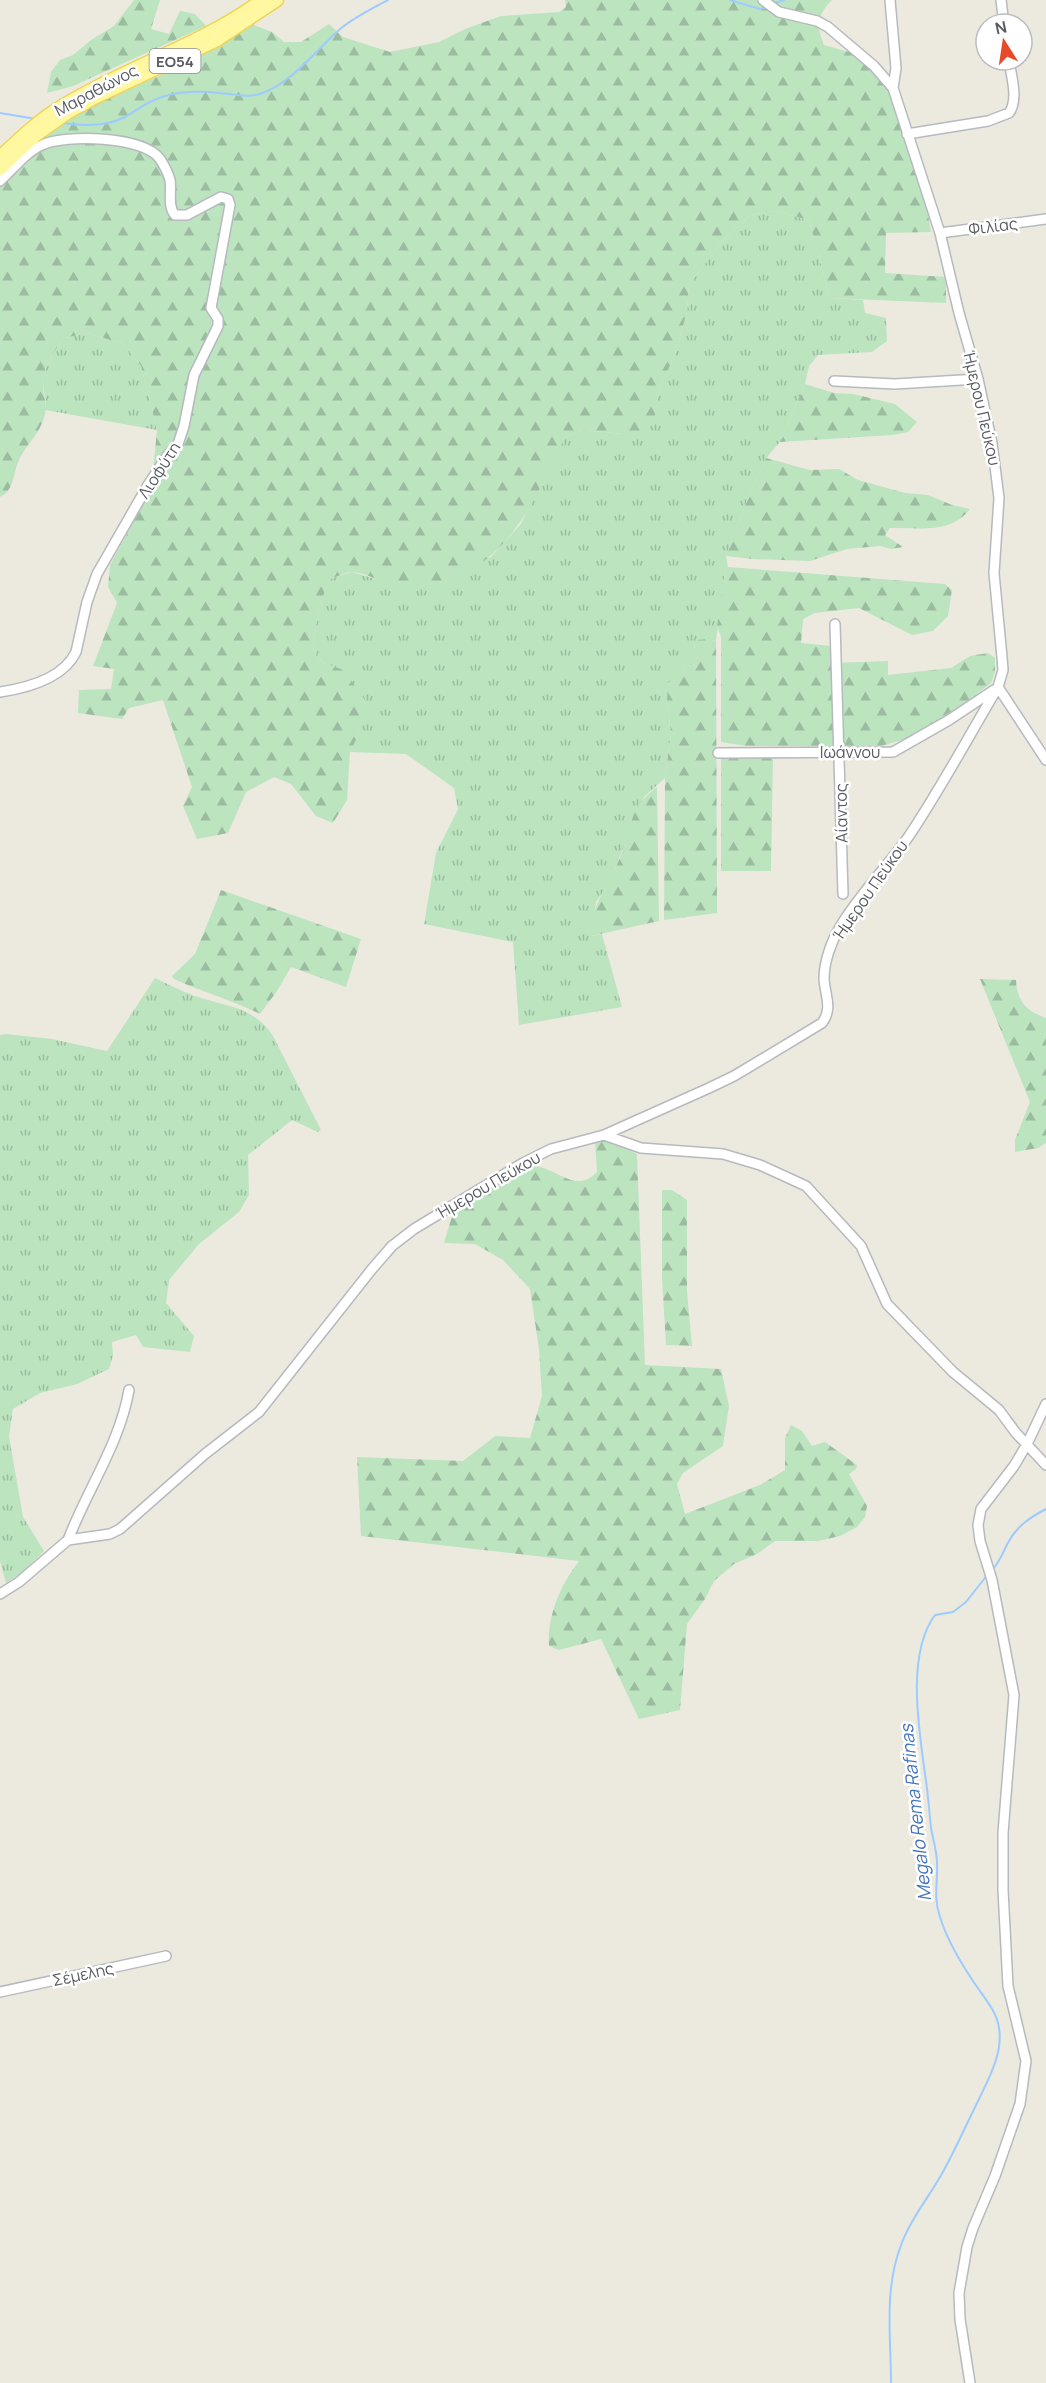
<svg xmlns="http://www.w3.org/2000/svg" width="1046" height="2383" font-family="Manrope,sans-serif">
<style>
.grass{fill:url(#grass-tufts)}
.forest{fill:url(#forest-firs)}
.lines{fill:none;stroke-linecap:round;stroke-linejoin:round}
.stream{stroke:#9ccbff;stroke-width:2}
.minor-casing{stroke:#b7b9bf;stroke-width:12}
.major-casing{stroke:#f1d353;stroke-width:15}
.minor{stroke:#fff;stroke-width:9}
.major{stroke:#fff8a1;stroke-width:12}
.labels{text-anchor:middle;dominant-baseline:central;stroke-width:5;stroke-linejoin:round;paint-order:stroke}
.shield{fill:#fff;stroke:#8a8c90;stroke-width:1.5}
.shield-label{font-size:15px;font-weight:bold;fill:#585b61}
.street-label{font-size:16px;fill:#585b61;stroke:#fff}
.water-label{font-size:18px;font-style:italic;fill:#4073c1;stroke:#fff}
</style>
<defs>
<pattern id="grass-tufts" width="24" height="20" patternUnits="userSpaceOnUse" patternTransform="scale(1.5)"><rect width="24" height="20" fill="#bbe4bf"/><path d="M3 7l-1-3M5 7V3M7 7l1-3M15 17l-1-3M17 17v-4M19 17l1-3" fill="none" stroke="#9bbc9f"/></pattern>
<pattern id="forest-firs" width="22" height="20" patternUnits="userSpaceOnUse" patternTransform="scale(1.5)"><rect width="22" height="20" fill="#bbe4bf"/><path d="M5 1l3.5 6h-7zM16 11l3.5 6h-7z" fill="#9bbc9f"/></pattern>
</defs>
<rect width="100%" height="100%" fill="#eceadf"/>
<path class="grass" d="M 775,211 L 809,220 L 830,298 L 863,300 L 865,313 L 886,318 L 887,341 L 872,352 L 818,355 L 809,366 L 805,384 L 780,442 L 766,458 L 746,503 L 726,556 L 728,567 L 725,572 L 716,641 L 707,639 L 694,645 L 697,657 L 694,664 L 685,667 L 683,676 L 667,703 L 671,733 L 665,778 L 644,797 L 608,885 L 596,902 L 591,936 L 602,934 L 622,1007 L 519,1025 L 513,942 L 424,924 L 436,853 L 458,809 L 454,788 L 406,754 L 350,752 L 360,732 L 344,670 L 323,663 L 313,648 L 319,606 L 330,579 L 352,572 L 403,587 L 491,557 L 520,525 L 565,437 L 584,430 L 623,434 L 655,417 L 659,389 L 674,357 L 687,312 L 689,285 L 719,245 L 750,215 Z
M 88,333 L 123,344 L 141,366 L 157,430 L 45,410 C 47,400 43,391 43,381 C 44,366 55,350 64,338 Z
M 155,978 C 168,984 181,991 195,996 C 226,1007 252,1005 273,1036 L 321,1130 L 318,1132 L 292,1120 L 248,1155 L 249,1195 L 239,1212 L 199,1244 L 169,1280 L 166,1303 L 194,1336 L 190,1352 L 143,1347 L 136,1335 L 112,1342 L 113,1356 L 109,1369 L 77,1384 L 40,1393 L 13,1409 L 9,1436 L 23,1517 L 44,1551 L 24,1571 L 6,1583 L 0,1561 L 0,1035 L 6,1034 L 52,1039 L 107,1051 Z"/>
<path class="forest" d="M 134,0 L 160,0 L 151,29 L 169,34 L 180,11 L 195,14 L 206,26 L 73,86 L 47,93 L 51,72 L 60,60 L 73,55 L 91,40 L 114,26 Z
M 565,0 L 832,0 C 817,15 816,26 824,45 L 849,52 L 870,67 L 887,87 L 924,191 L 931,232 L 886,233 L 885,273 L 946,277 L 946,303 L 830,298 L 809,220 L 775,211 L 750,215 L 719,245 L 689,285 L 687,312 L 674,357 L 659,389 L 655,417 L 645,432 L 623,434 L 584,430 L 565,437 C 529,511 501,584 405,587 C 387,587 370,573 352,572 C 346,572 337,577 330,579 L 319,606 L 313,648 L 323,663 L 344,670 L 367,703 L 360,732 L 350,752 L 347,800 L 333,823 L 316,816 L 291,784 L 274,777 L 246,792 L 228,833 L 197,839 L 183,806 L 192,787 L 163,700 L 129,708 L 122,719 L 78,713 L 79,690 L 111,689 L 114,669 L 93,666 L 117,603 L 108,587 L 110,565 L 151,490 L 157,430 L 141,366 L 123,344 L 88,333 L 64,338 C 55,350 45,364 43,380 C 42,394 49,405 43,421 C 37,437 22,449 17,465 C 13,477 13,491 0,497 L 0,174 L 44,135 L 70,118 L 102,101 L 177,68 L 253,25 L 272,32 L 284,42 L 301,42 L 329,24 L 343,37 L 390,52 L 439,42 L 465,29 L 501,16 L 559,12 L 566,7 Z
M 805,384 L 834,393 L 853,394 L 895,404 L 917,422 L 908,432 L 893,435 L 780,442 Z
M 766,458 L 810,470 L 839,469 L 858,480 L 905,493 L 928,495 L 952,505 L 970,509 C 950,535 918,527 890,528 L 885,535 L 903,547 L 891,549 L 880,546 L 847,549 L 810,561 L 753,559 L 726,556 L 746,503 Z
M 728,567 L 945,584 L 952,590 L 948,616 L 933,631 L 912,635 L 859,608 L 815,613 L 803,619 L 801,643 L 830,646 L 832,663 L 888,661 L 888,675 L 951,668 L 970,656 L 988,653 L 995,658 L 995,672 L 991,683 L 963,704 L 909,738 L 881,746 L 747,746 L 721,742 L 721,637 L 717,626 L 725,572 Z
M 707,639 L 716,641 L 717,913 L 664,920 L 665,778 L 671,733 L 667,703 L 668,684 L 672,678 L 683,676 L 685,667 L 694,664 L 697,657 L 694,645 L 698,640 Z
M 721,755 L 773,755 L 771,871 L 721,871 Z
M 657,787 L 659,921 L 591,936 C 590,905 610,883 621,855 C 627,840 629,824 636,810 C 641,800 648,794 657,787 Z
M 221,890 L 361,939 L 346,987 L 291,967 L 277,991 L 260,1014 C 232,1000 202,992 174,979 L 172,976 L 195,954 Z
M 980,979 L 1016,980 C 1017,1002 1027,1011 1046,1018 L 1046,1143 L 1038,1148 L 1015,1152 L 1015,1140 L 1030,1102 Z
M 605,1138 L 637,1154 L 645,1365 L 721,1369 L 729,1406 L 723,1446 L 683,1473 L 677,1484 L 685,1514 L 760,1485 L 785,1470 L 785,1438 L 791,1425 L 802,1431 L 812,1446 L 825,1442 L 857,1465 L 856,1469 L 849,1474 L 867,1506 L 865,1517 L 857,1527 L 840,1536 L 818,1541 L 775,1541 L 757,1554 L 734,1564 L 714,1581 L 705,1599 L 687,1624 L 680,1710 L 639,1719 L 601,1639 L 559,1650 L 549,1646 C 547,1616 561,1584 579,1561 L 361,1536 L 357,1457 L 463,1461 L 495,1436 L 530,1438 L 542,1396 L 539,1349 L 530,1289 L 503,1260 L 475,1244 L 444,1243 L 455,1206 C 467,1199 520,1165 529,1165 C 558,1167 575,1195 597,1172 L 595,1140 Z
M 662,1190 L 672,1190 L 687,1200 L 687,1291 L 692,1346 L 666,1345 L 662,1279 Z"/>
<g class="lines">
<path class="stream" d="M 730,0 L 760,9 L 767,7
M 772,4 L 784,0
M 0,113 L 36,119
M 62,123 C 82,126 106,127 125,117 C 138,109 150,100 165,96 C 183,91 201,91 219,93 C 233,94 247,98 260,94 C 292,83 314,52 338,31 C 352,18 372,9 388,0
M 992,1570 C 1001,1561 1003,1551 1009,1541 C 1018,1525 1031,1517 1046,1509
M 891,2383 C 891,2338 884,2292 900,2248 C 910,2219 930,2196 944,2170 C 957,2146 968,2121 980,2097 C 990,2076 1003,2052 999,2028 C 997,2011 982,1995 973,1981 C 959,1960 947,1940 940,1917 C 933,1896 938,1884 937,1863 C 937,1852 933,1839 931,1828 C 929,1810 928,1792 925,1774 C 919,1729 906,1654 935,1615 L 953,1612 L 966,1602 L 988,1574"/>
<defs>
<path id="minor" d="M 890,0 L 896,68 L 893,88
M 1001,0 L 1004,24
M 907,134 L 988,121 L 1009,113 C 1019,99 1011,76 1009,60
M 0,181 C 13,169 26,152 42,145 C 65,134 144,136 160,159 C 164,165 168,173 170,180 C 172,191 167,206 175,215 L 187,215 L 221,197 L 228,199 L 230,205 L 211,308 L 218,319 L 218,326 L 194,375 L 184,426 L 178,444 L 167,456 L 148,485 L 97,574 L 87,602 L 76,652 C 63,679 27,688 0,692
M 940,233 L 1046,219
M 834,381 L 895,384 L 978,379
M 835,624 L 843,894
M 998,687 L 1046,760
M 718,753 L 893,752 L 949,720 L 994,690
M 604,1135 L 641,1148 L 723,1154 L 760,1165 L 806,1186 L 861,1246 L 887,1304 L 953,1372 L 999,1410 L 1016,1433 L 1046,1465
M 68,1540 C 87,1490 120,1443 129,1390
M 0,1594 L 19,1582 L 68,1540 L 110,1534 L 120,1529 L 205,1454 L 259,1412 L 372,1269 L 392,1246 L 414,1229 L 523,1163 L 551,1149 L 604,1135 L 709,1088 L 734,1076 L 822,1023 C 833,1009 825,995 824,979 C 824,962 831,942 840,927 C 859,895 887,867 909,836 C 941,788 969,736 998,687 L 1003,670 L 1002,657 L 994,573 L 999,498 L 992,443 L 978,379 L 959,313 L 940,233 L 893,88 L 874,66 L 828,27 L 817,21 L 779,12 L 763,0
M 0,1992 L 166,1956
M 970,2383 L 960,2319 L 959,2293 L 967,2247 L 973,2228 L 995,2176 L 1020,2104 L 1026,2061 L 1008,1986 L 1003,1890 L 1003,1833 L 1014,1695 L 992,1580 L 980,1541 L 978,1525 L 981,1509 L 1014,1466 L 1027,1444 L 1046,1404"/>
<path id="major" d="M 0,157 C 20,138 40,119 64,105 C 128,66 201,45 262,0
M 0,169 L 36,135 L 67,113 L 96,97 L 217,40 L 277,0"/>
</defs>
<use href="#minor" class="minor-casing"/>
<use href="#major" class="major-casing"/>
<use href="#minor" class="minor"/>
<use href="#major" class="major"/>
</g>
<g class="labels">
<rect class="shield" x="149.5" y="49" width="51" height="24" rx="4.5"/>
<g class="shield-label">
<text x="175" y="61">ΕΟ54</text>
</g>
<g class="street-label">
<text transform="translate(96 90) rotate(-28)">Μαραθώνος</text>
<text transform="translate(993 226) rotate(-7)">Φιλίας</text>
<text transform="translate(982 408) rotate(77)">Ήμερου Πεύκου</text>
<text transform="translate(159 470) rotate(-57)">Λιοφύτη</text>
<text x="850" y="752">Ιωάννου</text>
<text transform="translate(841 813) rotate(-91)">Αίαντος</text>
<text transform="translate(870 890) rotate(-55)">Ήμερου Πεύκου</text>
<text transform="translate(488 1185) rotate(-30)">Ήμερου Πεύκου</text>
<text transform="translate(83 1974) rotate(-12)">Σέμελης</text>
</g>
<g class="water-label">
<text transform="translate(915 1813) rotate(-96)">Megalo Rema Rafinas</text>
</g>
</g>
<g transform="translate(1004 42) rotate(348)"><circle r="28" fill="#ffffff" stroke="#bcbdc0" stroke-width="1.5"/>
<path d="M0-4.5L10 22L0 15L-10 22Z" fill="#e84929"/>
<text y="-9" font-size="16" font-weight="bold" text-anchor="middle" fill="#585b61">N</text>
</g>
</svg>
